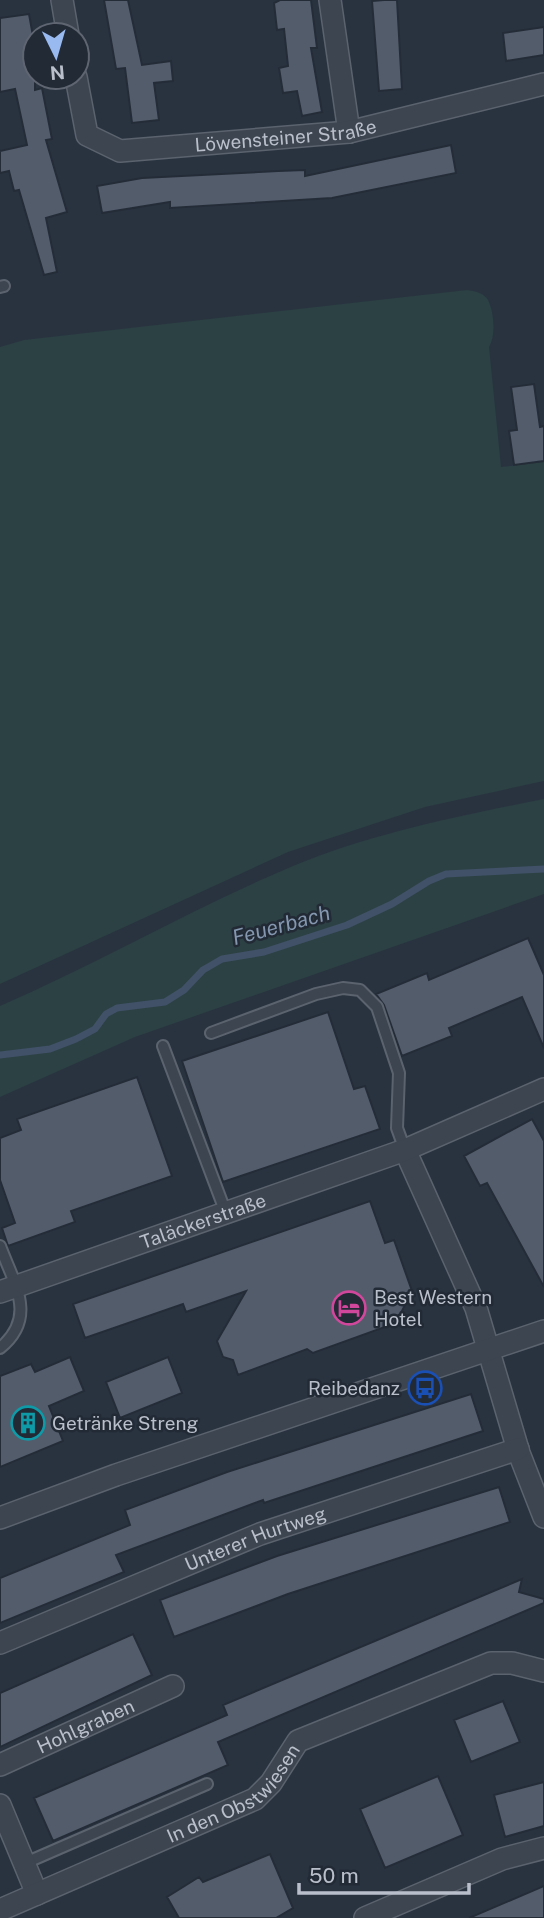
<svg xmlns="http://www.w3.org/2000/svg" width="544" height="1918" font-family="'Public Sans',sans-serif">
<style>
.green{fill:#2c4143}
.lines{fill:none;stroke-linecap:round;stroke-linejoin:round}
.stream{stroke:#405168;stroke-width:7}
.building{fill:#525c6b;stroke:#242c38;stroke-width:2}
.service-casing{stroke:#5b636e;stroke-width:14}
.minor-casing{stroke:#5b636e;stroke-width:24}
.service{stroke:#3d4550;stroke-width:10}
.minor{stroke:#3d4550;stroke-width:21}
.labels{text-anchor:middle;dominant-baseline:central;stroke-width:5;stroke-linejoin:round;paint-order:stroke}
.street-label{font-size:19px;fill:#bac0cb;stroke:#222a36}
.poi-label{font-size:19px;fill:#bac0cb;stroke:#222a36;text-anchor:start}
.water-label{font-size:21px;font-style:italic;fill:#8497af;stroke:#222a36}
</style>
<rect width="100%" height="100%" fill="#293340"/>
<path class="green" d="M 467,290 C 475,291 484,293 488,300 C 494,312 496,336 489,347 L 501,467 L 544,462 L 544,781 L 425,807 L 288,852 L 0,984 L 0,347 L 24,340 Z
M 544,799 L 544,894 L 135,1037 L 0,1097 L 0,1006 C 99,963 193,908 293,866 C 373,833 459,816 544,799 Z"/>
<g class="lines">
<path class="stream" d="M 0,1055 L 50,1049 L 76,1039 L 95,1029 L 106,1014 L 117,1008 L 165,1002 L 184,990 L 203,970 L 222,959 L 264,952 L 347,925 L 392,904 L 429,881 L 446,874 L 544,869"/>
</g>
<path class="building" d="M 104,0 L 128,0 L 142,65 L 171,61 L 173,81 L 154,83 L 159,120 L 132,123 L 125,68 L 116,69 Z
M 280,0 L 311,0 L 317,48 L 311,48 L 322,112 L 302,116 L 297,91 L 283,93 L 279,68 L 288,66 L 284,29 L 277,30 L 274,3 Z
M 384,0 L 397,0 L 402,89 L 379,91 L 372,1 Z
M 29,14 L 35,47 L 35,90 L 42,88 L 52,139 L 46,140 L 67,212 L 46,218 L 57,272 L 44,275 L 19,190 L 14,191 L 9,171 L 0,173 L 0,151 L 27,145 L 15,89 L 0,92 L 0,18 Z
M 544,27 L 544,55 L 506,61 L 503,33 Z
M 451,145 L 456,173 L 332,198 L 170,208 L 170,202 L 102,213 L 97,186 L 142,178 L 278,171 L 305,170 L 305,176 Z
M 534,384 L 540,427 L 544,426 L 544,461 L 514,465 L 509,431 L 517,430 L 511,387 Z
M 528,938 L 544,975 L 544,1048 L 522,997 L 449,1028 L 452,1036 L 402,1056 L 384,1005 L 376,994 L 427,973 L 429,980 Z
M 328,1012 L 354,1089 L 365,1086 L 380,1129 L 223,1182 L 182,1061 Z
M 137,1077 L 172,1176 L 71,1211 L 75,1222 L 8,1246 L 2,1228 L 15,1223 L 0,1180 L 0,1138 L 21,1130 L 17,1119 Z
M 532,1119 L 544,1141 L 544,1287 L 487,1183 L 480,1186 L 464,1156 Z
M 370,1201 L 385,1243 L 394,1240 L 412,1291 L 396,1323 L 313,1353 L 307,1349 L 238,1375 L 233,1360 L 223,1357 L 217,1341 L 246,1291 L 186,1312 L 183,1304 L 85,1338 L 73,1304 Z
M 70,1357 L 84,1391 L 49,1406 L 63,1441 L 0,1467 L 0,1376 L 31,1364 L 35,1372 Z
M 168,1357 L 182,1393 L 120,1418 L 106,1382 Z
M 471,1394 L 483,1431 L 264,1503 L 263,1500 L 116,1555 L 124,1572 L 0,1623 L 0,1578 L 130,1525 L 125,1510 L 227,1472 Z
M 499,1487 L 510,1522 L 288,1594 L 174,1637 L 160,1600 L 277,1556 Z
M 522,1579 L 519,1592 L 544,1599 L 544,1603 L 218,1742 L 228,1765 L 53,1841 L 34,1798 L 227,1715 L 223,1705 Z
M 133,1634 L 152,1675 L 0,1747 L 0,1693 Z
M 503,1701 L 520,1742 L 471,1762 L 454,1720 Z
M 438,1776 L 463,1835 L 385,1868 L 360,1809 Z
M 544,1782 L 544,1826 L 505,1837 L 494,1795 Z
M 270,1854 L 293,1908 L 276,1918 L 179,1918 L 167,1897 L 199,1877 L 203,1882 Z
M 544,1886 L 544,1918 L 469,1918 Z"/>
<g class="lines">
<defs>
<path id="service" d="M 0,287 L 4,286
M 211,1033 L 316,994 L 343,988 L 360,990 L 377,1007 L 399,1073 L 397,1128 L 405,1150
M 163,1046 L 226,1213
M 0,1246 C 14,1284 38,1317 0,1348
M 23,1864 L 207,1784"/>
<g id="minor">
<path d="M 62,0 L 68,35"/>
<path d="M 330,0 L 349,132"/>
<path id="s1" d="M 76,77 L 87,135 L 120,151 L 349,132 L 544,84"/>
<path d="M 405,1150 L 476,1308 L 519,1453 L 544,1517"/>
<path id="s2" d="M 0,1292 L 405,1150 L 544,1089"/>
<path d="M 0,1518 L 116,1475 L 544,1331"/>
<path id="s3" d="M 0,1643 L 260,1534 L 518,1449"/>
<path id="s4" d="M 0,1765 L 173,1686"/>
<path d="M 0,1805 L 37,1894"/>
<path id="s5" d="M 0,1910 L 255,1799 L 271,1783 L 298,1741 L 491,1663 L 512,1663 L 544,1671"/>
<path d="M 365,1918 L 502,1859 L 544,1848"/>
</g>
</defs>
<use href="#service" class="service-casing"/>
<use href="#minor" class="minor-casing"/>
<use href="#service" class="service"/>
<use href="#minor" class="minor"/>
</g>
<defs>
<symbol id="hotel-ring" viewBox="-11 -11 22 22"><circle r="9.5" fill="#222a36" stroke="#d1479c" stroke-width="1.5"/><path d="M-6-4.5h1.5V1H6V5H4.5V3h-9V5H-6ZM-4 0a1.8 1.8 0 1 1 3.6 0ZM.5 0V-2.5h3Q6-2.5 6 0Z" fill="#d1479c"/></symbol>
<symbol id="bus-ring" viewBox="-11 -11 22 22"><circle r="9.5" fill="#222a36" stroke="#1a4fb4" stroke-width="1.5"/><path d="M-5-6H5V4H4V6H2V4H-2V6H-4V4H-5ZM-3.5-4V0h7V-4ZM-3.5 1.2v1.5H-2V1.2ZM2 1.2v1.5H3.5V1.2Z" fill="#1a4fb4"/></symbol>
<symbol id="building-ring" viewBox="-11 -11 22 22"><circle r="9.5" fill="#222a36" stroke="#0f9aa8" stroke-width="1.5"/><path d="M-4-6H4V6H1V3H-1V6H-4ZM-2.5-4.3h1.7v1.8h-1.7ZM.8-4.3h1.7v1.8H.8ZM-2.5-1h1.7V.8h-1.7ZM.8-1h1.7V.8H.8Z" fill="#0f9aa8"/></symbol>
</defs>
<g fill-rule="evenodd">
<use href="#hotel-ring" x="330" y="1289" width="38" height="38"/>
<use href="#bus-ring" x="406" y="1369" width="38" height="38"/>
<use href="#building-ring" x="9" y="1404" width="38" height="38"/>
</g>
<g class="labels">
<g class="street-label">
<text stroke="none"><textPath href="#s1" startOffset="262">Löwensteiner Straße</textPath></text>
<text stroke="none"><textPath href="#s2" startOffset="215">Taläckerstraße</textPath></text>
<text stroke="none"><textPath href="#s3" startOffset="276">Unterer Hurtweg</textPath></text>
<text stroke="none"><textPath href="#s4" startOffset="94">Hohlgraben</textPath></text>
<text stroke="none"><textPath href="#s5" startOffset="264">In den Obstwiesen</textPath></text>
</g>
<g class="poi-label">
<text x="374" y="1297">Best Western<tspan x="374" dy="22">Hotel</tspan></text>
<text x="400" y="1388" text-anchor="end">Reibedanz</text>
<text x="52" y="1423">Getränke Streng</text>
</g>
<g class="water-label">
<text transform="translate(281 925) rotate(-15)">Feuerbach</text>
</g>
</g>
<g transform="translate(56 56) rotate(175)"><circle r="33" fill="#222a36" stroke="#5f6672" stroke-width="2"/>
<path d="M0-5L12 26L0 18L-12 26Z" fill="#99baf0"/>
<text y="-10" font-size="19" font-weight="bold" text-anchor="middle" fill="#bac0cb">N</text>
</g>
<path d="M299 1883v10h170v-10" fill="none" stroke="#bac0cb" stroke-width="3.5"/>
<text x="309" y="1883" font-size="21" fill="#bac0cb" stroke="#222a36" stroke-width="5" paint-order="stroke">50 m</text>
</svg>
